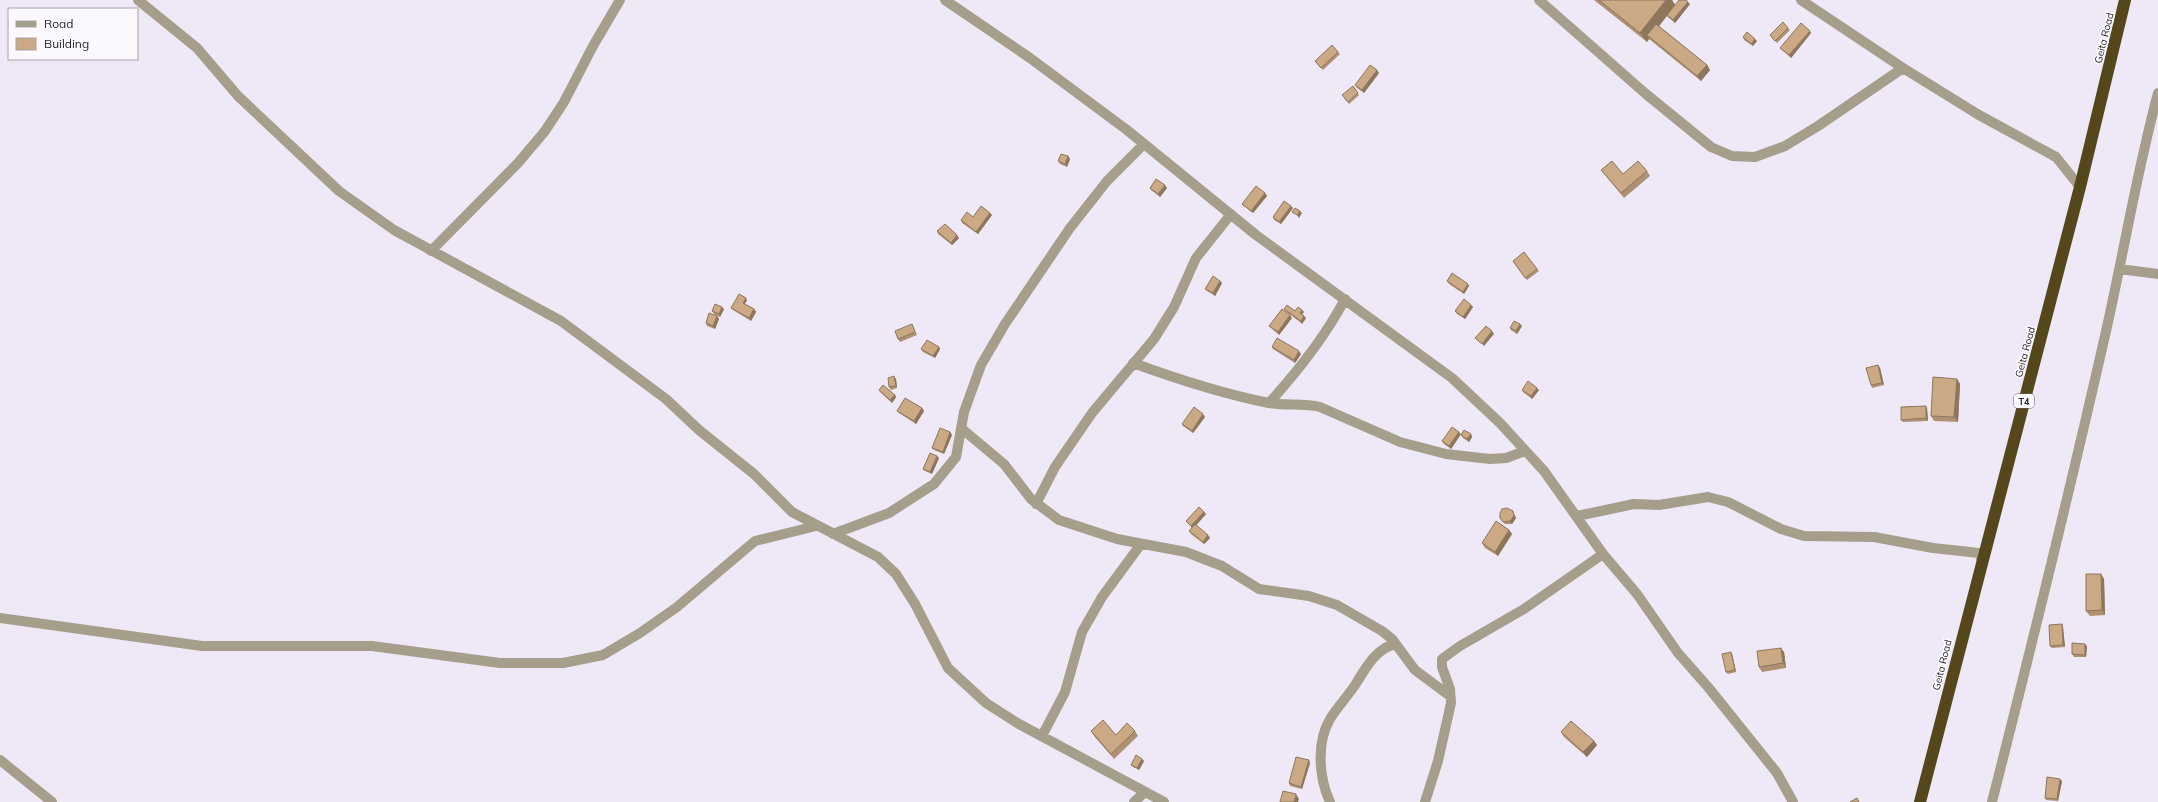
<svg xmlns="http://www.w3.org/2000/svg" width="2158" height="802" font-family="Mulish,sans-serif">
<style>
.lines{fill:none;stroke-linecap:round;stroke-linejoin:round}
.minor{stroke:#a49e8b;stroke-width:10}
.highway{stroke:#54471c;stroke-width:12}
.wall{fill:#ae9172}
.shaded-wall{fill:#8d765c}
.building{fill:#caa984;stroke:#8d765c}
.labels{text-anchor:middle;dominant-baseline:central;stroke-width:3.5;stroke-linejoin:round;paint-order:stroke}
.shield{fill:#fbf8fe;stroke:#67646a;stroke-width:1}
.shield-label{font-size:9px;font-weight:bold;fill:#27252a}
.street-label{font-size:10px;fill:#27252a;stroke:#fbf8fe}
</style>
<rect width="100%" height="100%" fill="#efe9f7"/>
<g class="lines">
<path class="minor" d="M 138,0 L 197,48 L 238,96 L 339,191 L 394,230 L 561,321 L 666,399 L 699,430 L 754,474 L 792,512 L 878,557 L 896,574 L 915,604 L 948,668 L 986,703 L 1019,724 L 1164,802
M 945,0 L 1030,58 L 1127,130 L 1256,235 L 1452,378 L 1500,423 L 1544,471 L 1603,554 L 1637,594 L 1678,653 L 1708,687 L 1777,773 L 1793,802
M 1539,0 L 1646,94 L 1711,147 L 1732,156 L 1755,157 L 1785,146 L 1818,126 L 1903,68
M 1801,0 L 1903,68 L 1979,115 L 2056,157 L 2080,187
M 431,251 L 518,163 L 545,131 L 564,102 L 593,46 L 620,0
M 2120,269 L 2158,274
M 1133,363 C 1177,379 1223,394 1269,403 C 1286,406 1303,403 1320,407 L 1400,442 L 1446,454 L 1490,459 L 1506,458 L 1525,451
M 1269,403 C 1298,371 1325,337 1345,299
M 961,428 L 1004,464 L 1031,499 L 1059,520 L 1117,539 L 1186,552 L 1222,566 L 1259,589 L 1309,596 L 1337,605 L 1382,631 L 1392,639 L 1415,670 L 1450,696
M 1036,504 L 1055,467 L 1092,413 L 1154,339 L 1174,307 L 1196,258 L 1231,214
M 1577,516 L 1634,504 L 1659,505 L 1708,497 L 1728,502 L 1781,529 L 1804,536 L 1874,537 L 1933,548 L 1979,553 L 1982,561
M 833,534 L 889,513 L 934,484 L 956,457 L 964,412 L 981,365 L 1005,324 L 1070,228 L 1107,181 L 1144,144
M 0,618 L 202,646 L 372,646 L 500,663 L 563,663 L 603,655 L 640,633 L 677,607 L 755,541 L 816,526
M 1042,736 L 1065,692 L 1082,632 L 1102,597 L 1141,544
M 0,760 L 52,802
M 1134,802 L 1145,792
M 1330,802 C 1319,778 1316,743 1330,719 C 1338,706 1349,695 1357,682 C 1366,667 1377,648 1395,644
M 1425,802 L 1438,761 L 1451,703 L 1450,689 L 1442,667 L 1442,659 L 1460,646 L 1524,609 L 1603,554
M 1992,802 C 2031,648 2069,494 2104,340 C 2123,258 2136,174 2158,93"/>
<path class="highway" d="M 1920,802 L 2080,187 L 2125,0"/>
</g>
<path class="wall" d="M 1594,0 L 1672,0 L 1675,5 L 1690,4 L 1675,23 L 1669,18 L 1667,16 L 1659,26 L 1707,65 L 1710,70 L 1701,81 L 1649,39 L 1647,42 Z
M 1788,28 L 1790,30 L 1777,43 L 1770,35 Z
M 1811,33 L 1791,58 L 1782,50 L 1780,48 Z
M 1743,37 L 1757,41 L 1753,46 L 1744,40 Z
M 1338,52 L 1340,54 L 1323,70 L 1315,61 Z
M 1379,73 L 1364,93 L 1357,88 L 1355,85 Z
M 1353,86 L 1359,95 L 1349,104 L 1344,98 Z
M 1068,156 L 1070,159 L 1067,167 L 1060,164 L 1058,161 Z
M 1601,170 L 1623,174 L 1647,171 L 1650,176 L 1624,198 Z
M 1150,188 L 1167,188 L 1160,197 L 1151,190 Z
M 1265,193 L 1267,196 L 1253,213 L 1244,206 L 1242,204 Z
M 1293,208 L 1281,224 L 1274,220 L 1273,217 Z
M 990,213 L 992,215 L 978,234 L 962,223 L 961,220 Z
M 937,231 L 959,238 L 952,245 L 938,234 Z
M 1524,252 L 1539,271 L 1527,280 L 1513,261 Z
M 1220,281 L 1222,283 L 1215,296 L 1207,291 L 1205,289 Z
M 1447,281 L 1469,286 L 1464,294 L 1449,284 Z
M 747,300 L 745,304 L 754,309 L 756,312 L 751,321 L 733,310 L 731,308 Z
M 1471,305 L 1473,307 L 1465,319 L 1457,314 L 1455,311 Z
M 724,309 L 720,317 L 714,314 L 712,311 Z
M 1284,309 L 1295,311 L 1302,310 L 1304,312 L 1302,314 L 1306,318 L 1302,324 L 1286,311 Z
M 717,316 L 719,319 L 715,329 L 707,326 L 706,323 Z
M 1292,318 L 1279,335 L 1271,328 L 1269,326 Z
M 912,324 L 913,326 L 917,335 L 900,342 L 898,339 Z
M 1522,326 L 1517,334 L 1511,330 L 1510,328 Z
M 939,347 L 940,349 L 935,358 L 923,352 L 921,349 Z
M 1272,347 L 1301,354 L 1295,363 L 1273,349 Z
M 1878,365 L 1880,368 L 1884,385 L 1872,388 L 1871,385 Z
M 896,379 L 897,388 L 891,390 L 889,387 Z
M 1957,379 L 1960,384 L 1958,422 L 1934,421 L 1931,416 Z
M 879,390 L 895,395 L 896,397 L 892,403 L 880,392 Z
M 1522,390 L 1539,390 L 1532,399 L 1523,392 Z
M 922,408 L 924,411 L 916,424 L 899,413 L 897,411 Z
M 1927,408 L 1928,421 L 1903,422 L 1901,420 Z
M 1205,417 L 1193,433 L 1183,426 L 1182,424 Z
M 950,432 L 952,435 L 944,454 L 934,450 L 932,448 Z
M 1461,434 L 1451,449 L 1444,444 L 1442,441 Z
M 1471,434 L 1472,437 L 1469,442 L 1463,438 L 1461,435 Z
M 939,458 L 932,474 L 925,471 L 923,469 Z
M 1204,512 L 1206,514 L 1196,525 L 1210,538 L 1204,544 L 1191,534 L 1189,531 L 1192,528 L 1186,521 Z
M 1514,514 L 1516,518 L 1512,524 L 1505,524 L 1500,518 Z
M 1509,530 L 1512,534 L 1498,556 L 1485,548 L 1482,543 Z
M 2101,574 L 2104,579 L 2105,615 L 2090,616 L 2086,611 Z
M 2062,624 L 2063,627 L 2065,647 L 2052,648 L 2050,646 Z
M 2087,646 L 2086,657 L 2074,657 L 2072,654 Z
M 1784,652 L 1786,668 L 1762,672 L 1759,667 Z
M 1732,654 L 1736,672 L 1728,674 L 1726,672 Z
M 1091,731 L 1116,735 L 1135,731 L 1138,736 L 1114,759 L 1094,736 Z
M 1561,732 L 1594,741 L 1597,745 L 1587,757 L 1564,737 Z
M 1142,759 L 1144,761 L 1139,770 L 1133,767 L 1131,765 Z
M 1310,763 L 1302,789 L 1290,786 L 1289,783 Z
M 2062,781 L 2058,801 L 2046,800 L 2045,798 Z"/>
<path class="shaded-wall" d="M 1666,0 L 1672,0 L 1675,5 L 1650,38 L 1647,35 L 1649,39 L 1647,42 L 1640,33 Z
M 1688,2 L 1690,4 L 1675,23 L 1673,20 Z
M 1810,31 L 1811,33 L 1791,58 L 1789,55 Z
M 1755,39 L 1757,41 L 1753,46 L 1751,44 Z
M 1707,65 L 1710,70 L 1701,81 L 1697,76 Z
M 1377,70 L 1379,73 L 1364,93 L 1362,90 Z
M 1068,156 L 1070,159 L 1067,167 L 1065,164 Z
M 1165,185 L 1167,188 L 1160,197 L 1158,194 Z
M 1265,193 L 1267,196 L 1253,213 L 1251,211 Z
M 1291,206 L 1293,208 L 1281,224 L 1279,222 Z
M 1300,211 L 1302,213 L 1299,218 L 1297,215 Z
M 990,213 L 992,215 L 978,234 L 976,232 Z
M 957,235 L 959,238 L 952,245 L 951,243 Z
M 1220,281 L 1222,283 L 1215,296 L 1213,293 Z
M 1468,284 L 1469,286 L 1464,294 L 1463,292 Z
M 746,298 L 747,300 L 744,305 L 743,303 Z
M 1471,305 L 1473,307 L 1465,319 L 1463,317 Z
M 722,307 L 724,309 L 720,317 L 719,314 Z
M 754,309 L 756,312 L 751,321 L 749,318 Z
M 1302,310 L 1304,312 L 1301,315 L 1300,313 Z
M 1290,315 L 1292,318 L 1279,335 L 1278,332 Z
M 717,316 L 719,319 L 715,329 L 713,326 Z
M 1304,316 L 1306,318 L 1302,324 L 1301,321 Z
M 1520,324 L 1522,326 L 1517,334 L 1516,331 Z
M 1492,331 L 1494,334 L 1484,346 L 1482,344 Z
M 939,347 L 940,349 L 935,358 L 933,356 Z
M 1299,351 L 1301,354 L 1295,363 L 1294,360 Z
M 1878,365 L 1880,368 L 1884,385 L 1882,383 Z
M 894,376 L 896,379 L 897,388 L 896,386 Z
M 1957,379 L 1960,384 L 1958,422 L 1954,417 Z
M 1537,388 L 1539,390 L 1532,399 L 1531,396 Z
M 895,395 L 896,397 L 892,403 L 890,400 Z
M 1926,406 L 1927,408 L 1928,421 L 1926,418 Z
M 922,408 L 924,411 L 916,424 L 914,421 Z
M 1203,414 L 1205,417 L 1193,433 L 1192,431 Z
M 950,432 L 952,435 L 944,454 L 943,452 Z
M 1459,432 L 1461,434 L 1451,449 L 1449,446 Z
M 1471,434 L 1472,437 L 1469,442 L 1467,439 Z
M 937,456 L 939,458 L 932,474 L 930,472 Z
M 1513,511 L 1514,514 L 1516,518 L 1512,524 L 1510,521 Z
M 1204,512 L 1206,514 L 1193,529 L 1191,526 Z
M 1509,530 L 1512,534 L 1498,556 L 1495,552 Z
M 1208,535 L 1210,538 L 1204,544 L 1203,542 Z
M 2101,574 L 2104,579 L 2105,615 L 2102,610 Z
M 2062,624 L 2063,627 L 2065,647 L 2063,645 Z
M 2085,644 L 2087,646 L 2086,657 L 2085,655 Z
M 1781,648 L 1784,652 L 1786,668 L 1783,663 Z
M 1731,652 L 1732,654 L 1736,672 L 1735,670 Z
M 1594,741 L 1597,745 L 1587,757 L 1583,752 Z
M 1142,759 L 1144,761 L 1139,770 L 1137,768 Z
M 1309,760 L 1310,763 L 1302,789 L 1301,787 Z
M 2060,779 L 2062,781 L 2058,801 L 2057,799 Z
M 1296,794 L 1299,799 L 1298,802 L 1294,802 Z"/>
<path class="building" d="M 1599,0 L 1666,0 L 1640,33 Z
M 1679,0 L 1686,0 L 1688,2 L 1673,20 L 1667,15 Z
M 1783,22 L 1788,28 L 1775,41 L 1770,35 Z
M 1801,23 L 1810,31 L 1789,55 L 1780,48 Z
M 1656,24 L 1707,65 L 1697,76 L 1647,35 Z
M 1747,32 L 1755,39 L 1751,44 L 1743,37 Z
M 1332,45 L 1338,52 L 1321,68 L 1315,61 Z
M 1370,65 L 1377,70 L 1362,90 L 1355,85 Z
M 1353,86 L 1358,93 L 1348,102 L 1342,95 Z
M 1061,154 L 1068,156 L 1065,164 L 1058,161 Z
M 1612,161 L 1623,174 L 1638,161 L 1647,171 L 1621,193 L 1601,170 Z
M 1156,179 L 1165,185 L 1158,194 L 1150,188 Z
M 1256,186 L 1265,193 L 1251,211 L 1242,204 Z
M 1284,201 L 1291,206 L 1279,222 L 1273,217 Z
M 981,206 L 990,213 L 976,232 L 961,220 L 967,212 L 973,217 Z
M 1295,208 L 1300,211 L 1297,215 L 1292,212 Z
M 945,224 L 957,235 L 951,243 L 937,231 Z
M 1524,252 L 1537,269 L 1525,278 L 1513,261 Z
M 1452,273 L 1468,284 L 1463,292 L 1447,281 Z
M 1213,276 L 1220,281 L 1213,293 L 1205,289 Z
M 739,294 L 746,298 L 743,303 L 754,309 L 749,318 L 731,308 Z
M 1464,299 L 1471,305 L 1463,317 L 1455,311 Z
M 715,304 L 722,307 L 719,314 L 712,311 Z
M 1287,305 L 1295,311 L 1298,307 L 1302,310 L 1300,313 L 1304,316 L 1301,321 L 1284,309 Z
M 1282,309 L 1290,315 L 1278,332 L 1269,326 Z
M 709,313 L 717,316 L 713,326 L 706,323 Z
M 1514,321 L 1520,324 L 1516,331 L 1510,328 Z
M 912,324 L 915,332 L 898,339 L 895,331 Z
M 1486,326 L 1492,331 L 1482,344 L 1475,338 Z
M 1277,338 L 1299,351 L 1294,360 L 1272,347 Z
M 927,340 L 939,347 L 933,356 L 921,349 Z
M 1878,365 L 1882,383 L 1871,385 L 1866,368 Z
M 894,376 L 896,386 L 889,387 L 888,378 Z
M 1933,377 L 1957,379 L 1954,417 L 1931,416 Z
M 1528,381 L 1537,388 L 1531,396 L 1522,390 Z
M 883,385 L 895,395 L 890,400 L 879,390 Z
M 905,398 L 922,408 L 914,421 L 897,411 Z
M 1926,406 L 1926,418 L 1901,420 L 1901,407 Z
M 1194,407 L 1203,414 L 1192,431 L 1182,424 Z
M 1452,427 L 1459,432 L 1449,446 L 1442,441 Z
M 940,428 L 950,432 L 943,452 L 932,448 Z
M 1464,430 L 1471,434 L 1467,439 L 1461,435 Z
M 930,453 L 937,456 L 930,472 L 923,469 Z
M 1199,507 L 1204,512 L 1191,526 L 1186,521 Z
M 1507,508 L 1513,511 L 1514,516 L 1510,521 L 1503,522 L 1500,518 L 1500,513 L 1502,509 Z
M 1496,521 L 1509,530 L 1495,552 L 1482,543 Z
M 1195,524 L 1208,535 L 1203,542 L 1189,531 Z
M 2086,574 L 2101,574 L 2102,610 L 2086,611 Z
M 2062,624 L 2063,645 L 2050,646 L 2049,625 Z
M 2072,643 L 2085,644 L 2085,655 L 2072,654 Z
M 1781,648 L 1783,663 L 1759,667 L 1757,651 Z
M 1731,652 L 1735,670 L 1726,672 L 1722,654 Z
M 1103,720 L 1116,735 L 1127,723 L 1135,731 L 1111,754 L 1091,731 Z
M 1571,721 L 1594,741 L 1583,752 L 1561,732 Z
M 1136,755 L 1142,759 L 1137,768 L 1131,765 Z
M 1296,757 L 1309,760 L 1301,787 L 1289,783 Z
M 2047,777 L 2060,779 L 2057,799 L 2045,798 Z
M 1283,791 L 1296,794 L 1294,802 L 1280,802 Z
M 1857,798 L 1859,802 L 1850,802 Z"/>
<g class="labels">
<rect class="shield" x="2014" y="394" width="20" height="14" rx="3"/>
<g class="shield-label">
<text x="2024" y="401">T4</text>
</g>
<g class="street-label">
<text transform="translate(2104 38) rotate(-76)">Geita Road</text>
<text transform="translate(2025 352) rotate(-75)">Geita Road</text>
<text transform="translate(1942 665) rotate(-76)">Geita Road</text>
</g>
</g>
<rect x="8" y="8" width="130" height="52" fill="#fbf8fe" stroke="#a6a4a9"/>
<rect x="16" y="21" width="20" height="6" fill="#a49e8b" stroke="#a6a4a9"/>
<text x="44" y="28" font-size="12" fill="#27252a">Road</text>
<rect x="16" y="38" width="20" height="12" fill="#caa984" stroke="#a6a4a9"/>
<text x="44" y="48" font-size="12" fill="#27252a">Building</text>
</svg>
